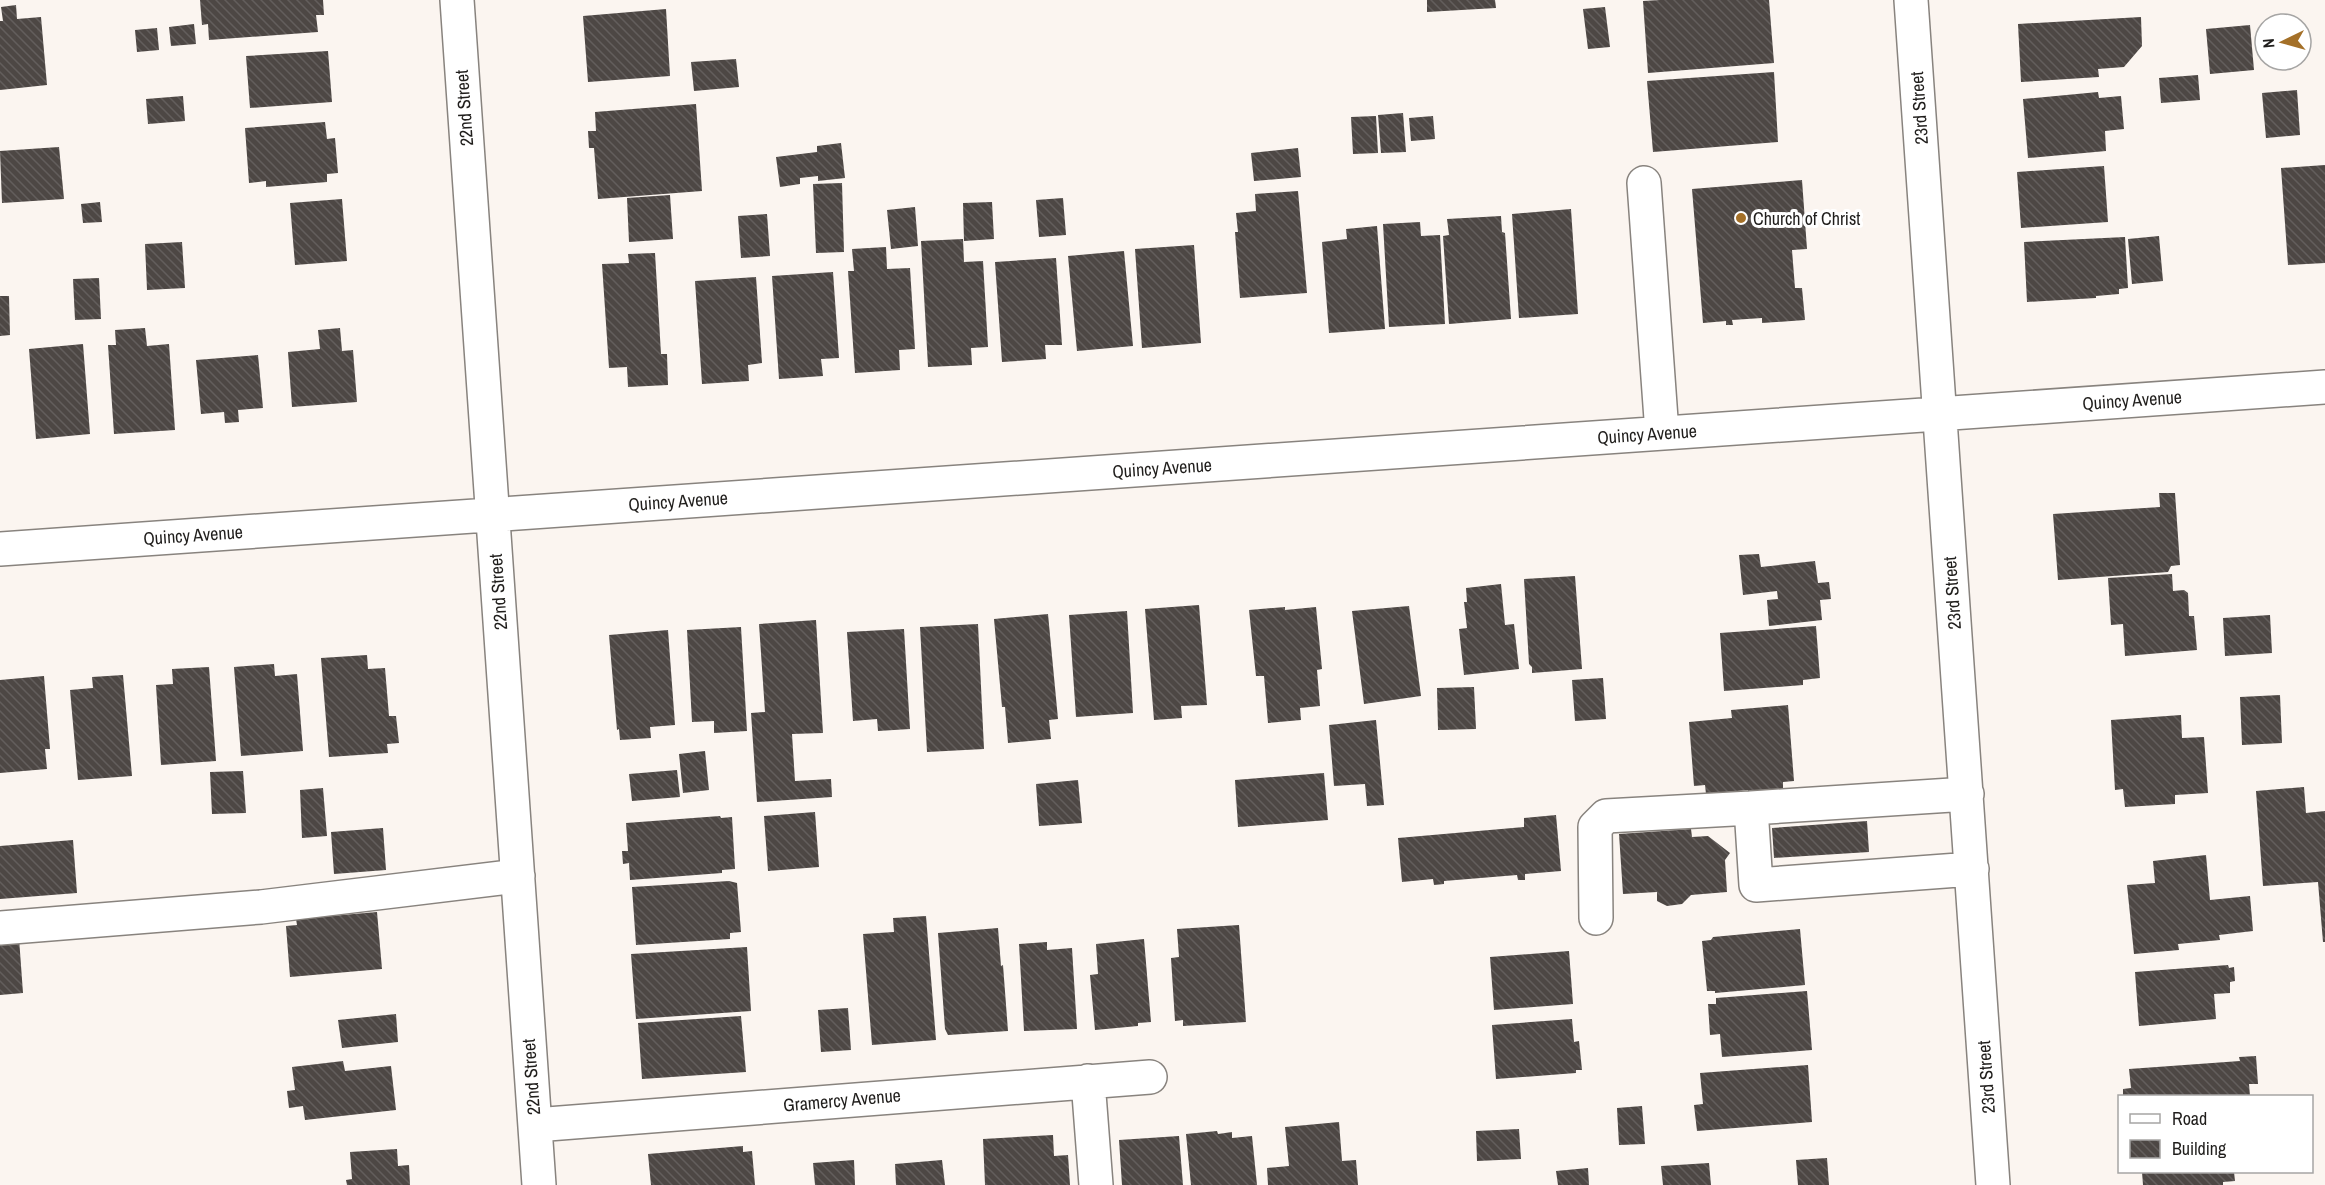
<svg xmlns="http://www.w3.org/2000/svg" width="2325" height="1185" font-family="'Archivo Narrow',sans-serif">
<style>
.building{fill:url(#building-back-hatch)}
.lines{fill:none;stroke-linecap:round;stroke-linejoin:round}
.minor-casing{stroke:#88837e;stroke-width:36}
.minor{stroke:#fff;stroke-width:33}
.poi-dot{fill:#a47028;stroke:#fff;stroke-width:2}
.labels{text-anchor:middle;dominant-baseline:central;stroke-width:6;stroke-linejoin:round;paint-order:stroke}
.street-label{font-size:18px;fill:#201e1c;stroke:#fff}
.poi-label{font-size:18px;fill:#201e1c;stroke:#fff;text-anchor:start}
</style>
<defs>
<pattern id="building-back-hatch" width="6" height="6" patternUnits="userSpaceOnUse" patternTransform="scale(1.5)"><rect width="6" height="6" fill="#4d4744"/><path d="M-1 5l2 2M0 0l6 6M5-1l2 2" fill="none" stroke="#635e5c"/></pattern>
</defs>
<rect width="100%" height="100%" fill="#fbf5f0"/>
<path class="building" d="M 200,0 L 323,0 L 324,15 L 316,15 L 318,32 L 209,40 L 208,24 L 202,25 Z
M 1427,0 L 1495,0 L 1496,8 L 1427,12 Z
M 1660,0 L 1769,0 L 1774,63 L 1648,73 L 1643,1 Z
M 16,5 L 17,19 L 41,17 L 47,85 L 0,90 L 0,21 L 3,21 L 1,7 Z
M 1605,7 L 1610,47 L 1588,49 L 1583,9 Z
M 666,9 L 670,76 L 588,82 L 583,16 Z
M 2141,17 L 2142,46 L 2124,67 L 2098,69 L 2099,77 L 2021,82 L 2018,24 Z
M 194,24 L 196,44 L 171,46 L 169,27 Z
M 2250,25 L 2254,70 L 2210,74 L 2206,29 Z
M 157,28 L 159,50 L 137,52 L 135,30 Z
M 328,51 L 332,102 L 250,108 L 246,56 Z
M 736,59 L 739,87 L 694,91 L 691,62 Z
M 1774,72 L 1778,142 L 1653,152 L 1647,81 Z
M 2198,75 L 2200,100 L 2161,103 L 2159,78 Z
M 2297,90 L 2300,135 L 2266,138 L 2262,93 Z
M 2098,92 L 2099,98 L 2121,96 L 2124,129 L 2105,131 L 2106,151 L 2028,158 L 2023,99 Z
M 183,96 L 185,121 L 148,124 L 146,99 Z
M 696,104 L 702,191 L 598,199 L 594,148 L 589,148 L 588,131 L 596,131 L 595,112 Z
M 1403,113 L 1406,152 L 1381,153 L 1378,115 Z
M 1376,116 L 1378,153 L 1353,154 L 1351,117 Z
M 1433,116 L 1435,139 L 1411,141 L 1409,118 Z
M 325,122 L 327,139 L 335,138 L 338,173 L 327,174 L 327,182 L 266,187 L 266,181 L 249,183 L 245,128 Z
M 841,143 L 845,178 L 818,181 L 818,176 L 800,178 L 800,184 L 780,187 L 776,157 L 817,152 L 817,146 Z
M 59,147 L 64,199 L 2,203 L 0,151 Z
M 1298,148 L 1301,177 L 1254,181 L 1251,153 Z
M 2325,165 L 2325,263 L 2288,265 L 2281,168 Z
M 2104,166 L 2108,222 L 2021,228 L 2017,172 Z
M 1802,180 L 1807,249 L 1792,250 L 1795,288 L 1802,288 L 1805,320 L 1762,323 L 1762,318 L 1732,320 L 1733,325 L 1726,325 L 1726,321 L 1703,323 L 1692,189 Z
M 842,183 L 844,252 L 816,253 L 813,184 Z
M 1298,191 L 1307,293 L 1240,298 L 1235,232 L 1238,232 L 1236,213 L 1256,211 L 1255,194 Z
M 670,195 L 673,239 L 629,242 L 627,198 Z
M 1063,198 L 1066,235 L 1039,237 L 1036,200 Z
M 342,199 L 347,261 L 295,265 L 290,203 Z
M 100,202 L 102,222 L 83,223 L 81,204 Z
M 992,202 L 994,239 L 964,241 L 963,203 Z
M 915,207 L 918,246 L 891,249 L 887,210 Z
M 1571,209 L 1578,314 L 1519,318 L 1512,214 Z
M 767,214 L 770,256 L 741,258 L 738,216 Z
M 1501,216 L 1502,232 L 1505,233 L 1511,319 L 1449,324 L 1443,236 L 1449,235 L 1447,219 Z
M 1420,222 L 1421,236 L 1440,235 L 1445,324 L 1389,327 L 1383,224 Z
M 1377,226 L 1385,329 L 1329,333 L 1322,242 L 1347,239 L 1346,229 Z
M 2159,236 L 2163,281 L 2132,284 L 2128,239 Z
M 2125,237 L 2128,288 L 2119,289 L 2119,294 L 2096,296 L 2096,298 L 2027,302 L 2024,242 Z
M 963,239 L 964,262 L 983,261 L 988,347 L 971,348 L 972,365 L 928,367 L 921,241 Z
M 182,242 L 185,288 L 147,290 L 145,244 Z
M 1194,245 L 1201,343 L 1142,348 L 1135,249 Z
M 886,247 L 887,269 L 910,268 L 915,349 L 899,350 L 900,370 L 855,373 L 848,271 L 854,271 L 852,249 Z
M 1124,251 L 1133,346 L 1077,351 L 1068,256 Z
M 655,253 L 661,354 L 667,354 L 668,385 L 628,387 L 627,367 L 609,368 L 602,264 L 629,263 L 628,254 Z
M 1056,258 L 1062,345 L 1045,345 L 1046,359 L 1002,362 L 995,262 Z
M 833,272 L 839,358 L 821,359 L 823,376 L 779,379 L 772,276 Z
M 756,277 L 762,363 L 748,365 L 749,381 L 702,384 L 695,281 Z
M 99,278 L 101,319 L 75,320 L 73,279 Z
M 0,296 L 9,296 L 10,335 L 0,336 Z
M 145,328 L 147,346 L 169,344 L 175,430 L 114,434 L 108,345 L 116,345 L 115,330 Z
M 340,328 L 342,351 L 353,350 L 357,402 L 292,407 L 288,352 L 320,349 L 318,330 Z
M 83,344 L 90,434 L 36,439 L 29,349 Z
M 258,355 L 263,408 L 238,410 L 239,422 L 225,423 L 224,412 L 201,414 L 196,360 Z
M 2159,493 L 2175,493 L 2180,565 L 2171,566 L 2168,572 L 2058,580 L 2053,514 L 2160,507 Z
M 1759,554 L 1761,567 L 1815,561 L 1818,583 L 1829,582 L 1831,599 L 1820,600 L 1822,620 L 1769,626 L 1767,600 L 1778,599 L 1777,591 L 1743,595 L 1739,555 Z
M 2172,574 L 2173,591 L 2184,590 L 2188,593 L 2189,616 L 2194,616 L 2197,650 L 2125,656 L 2123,624 L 2111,625 L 2108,578 Z
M 1575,576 L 1582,669 L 1532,673 L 1532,667 L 1529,664 L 1524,579 Z
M 1501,584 L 1505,625 L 1514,624 L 1519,669 L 1464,675 L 1459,629 L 1467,628 L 1464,602 L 1467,602 L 1466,588 Z
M 1199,605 L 1207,705 L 1181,706 L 1182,718 L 1154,720 L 1145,609 Z
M 1409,606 L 1421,696 L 1364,704 L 1352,611 Z
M 1285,607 L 1285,610 L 1316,607 L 1322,669 L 1317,670 L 1320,706 L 1300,708 L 1301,720 L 1268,723 L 1264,676 L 1256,676 L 1249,610 Z
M 1127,611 L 1133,713 L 1076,717 L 1069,615 Z
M 1048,614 L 1058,719 L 1049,720 L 1051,739 L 1008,743 L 1005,707 L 1002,707 L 994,619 Z
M 2270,615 L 2272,653 L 2225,656 L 2223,618 Z
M 816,620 L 823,733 L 792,734 L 795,781 L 831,779 L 832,797 L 757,802 L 751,713 L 765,712 L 759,624 Z
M 978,624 L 984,749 L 927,752 L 920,627 Z
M 1816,626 L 1820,678 L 1803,680 L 1803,685 L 1724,691 L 1720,633 Z
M 741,627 L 747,731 L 714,733 L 714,721 L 692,722 L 687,630 Z
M 904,629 L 910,729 L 878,731 L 877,719 L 853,721 L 847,632 Z
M 668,630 L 675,725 L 650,727 L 651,738 L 620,740 L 619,729 L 617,730 L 609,635 Z
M 367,655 L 368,669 L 385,668 L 389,716 L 396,716 L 399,743 L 387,744 L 388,753 L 329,757 L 321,658 Z
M 274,664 L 275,676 L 297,674 L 303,751 L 241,756 L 234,667 Z
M 209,667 L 216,761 L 161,765 L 156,685 L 173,684 L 172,669 Z
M 123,675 L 132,776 L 78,780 L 70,690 L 93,688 L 92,677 Z
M 44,676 L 50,749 L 45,749 L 47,769 L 0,773 L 0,680 Z
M 1603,678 L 1606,719 L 1575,721 L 1572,680 Z
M 1474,687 L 1476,729 L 1438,730 L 1437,688 Z
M 2280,695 L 2282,743 L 2242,745 L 2240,697 Z
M 1788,705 L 1794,781 L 1783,782 L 1783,790 L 1748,793 L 1748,790 L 1706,794 L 1705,785 L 1694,786 L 1689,722 L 1732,718 L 1731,710 Z
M 2181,715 L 2182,738 L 2204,737 L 2208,793 L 2175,795 L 2175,804 L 2125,807 L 2123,789 L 2115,790 L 2111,720 Z
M 1376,720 L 1384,805 L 1367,806 L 1365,784 L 1334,786 L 1329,725 Z
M 705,751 L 709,790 L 683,793 L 679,754 Z
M 677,770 L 680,797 L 632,801 L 629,774 Z
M 243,771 L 246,813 L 212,814 L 210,772 Z
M 1324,773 L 1328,820 L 1238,827 L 1235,780 Z
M 1078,780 L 1082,823 L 1039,826 L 1036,784 Z
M 2304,787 L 2306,813 L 2325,811 L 2325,942 L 2323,942 L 2318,882 L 2263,886 L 2256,791 Z
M 323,788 L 327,836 L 302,838 L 300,790 Z
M 815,812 L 819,867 L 768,871 L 764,816 Z
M 1556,815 L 1561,871 L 1525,874 L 1525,880 L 1518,880 L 1517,875 L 1444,881 L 1444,884 L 1434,885 L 1433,879 L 1402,882 L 1398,838 L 1524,827 L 1524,818 Z
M 720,816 L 721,818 L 732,817 L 735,869 L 722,870 L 722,873 L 630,880 L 629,863 L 623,864 L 622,851 L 628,851 L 626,823 Z
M 1867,821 L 1869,852 L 1774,858 L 1772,828 Z
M 383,828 L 386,870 L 334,874 L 331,832 Z
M 1691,829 L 1692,837 L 1708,836 L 1730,853 L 1725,860 L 1727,892 L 1691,895 L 1682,904 L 1667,906 L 1657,901 L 1657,892 L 1623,894 L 1619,834 Z
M 73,840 L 77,893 L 0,899 L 0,846 Z
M 2206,855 L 2210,900 L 2250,896 L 2253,931 L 2219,935 L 2220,940 L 2178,944 L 2179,950 L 2134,954 L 2127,885 L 2155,883 L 2153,861 Z
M 729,881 L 737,883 L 741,932 L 730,933 L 730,939 L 636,945 L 632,887 Z
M 377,912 L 382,969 L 290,977 L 286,926 L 297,925 L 296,919 Z
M 926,916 L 936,1040 L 872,1045 L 863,934 L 894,932 L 893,918 Z
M 1239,925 L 1246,1022 L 1183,1026 L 1183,1020 L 1175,1021 L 1171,958 L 1179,957 L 1177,929 Z
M 998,928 L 1001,966 L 1003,965 L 1008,1031 L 948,1035 L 945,1029 L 938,933 Z
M 1800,929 L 1805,985 L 1715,993 L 1715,991 L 1707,991 L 1702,941 L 1711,940 L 1713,937 Z
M 19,938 L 23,993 L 0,995 L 0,940 Z
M 1144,939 L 1151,1022 L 1138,1023 L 1138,1026 L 1095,1030 L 1090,975 L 1098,974 L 1096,944 Z
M 1047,942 L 1047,950 L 1072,948 L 1077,1029 L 1024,1031 L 1019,944 Z
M 747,947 L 751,1011 L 636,1019 L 631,954 Z
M 1569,951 L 1573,1004 L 1494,1010 L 1490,957 Z
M 2228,965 L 2229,968 L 2234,967 L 2235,981 L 2230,982 L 2230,993 L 2214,994 L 2216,1019 L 2139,1026 L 2135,972 Z
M 1807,991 L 1812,1050 L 1722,1057 L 1720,1034 L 1710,1035 L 1708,1004 L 1716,1004 L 1716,998 Z
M 848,1008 L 851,1050 L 821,1052 L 818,1010 Z
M 396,1014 L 398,1042 L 342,1048 L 338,1020 Z
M 741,1016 L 746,1072 L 642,1079 L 638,1023 Z
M 1572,1019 L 1574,1042 L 1579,1041 L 1582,1070 L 1576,1070 L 1576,1073 L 1496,1079 L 1492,1025 Z
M 2256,1056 L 2258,1084 L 2249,1084 L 2250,1096 L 2123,1096 L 2123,1089 L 2131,1088 L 2129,1069 L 2240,1061 L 2239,1057 Z
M 343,1061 L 345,1071 L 391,1066 L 396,1110 L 305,1120 L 303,1106 L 289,1108 L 287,1091 L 295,1090 L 292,1067 Z
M 1808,1065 L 1812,1122 L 1697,1131 L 1694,1105 L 1703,1104 L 1700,1073 Z
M 1642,1106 L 1645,1144 L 1619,1145 L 1617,1108 Z
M 1339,1122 L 1342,1161 L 1356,1160 L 1358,1185 L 1268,1185 L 1267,1168 L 1289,1166 L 1285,1127 Z
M 1519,1129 L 1521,1159 L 1477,1161 L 1476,1131 Z
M 1217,1131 L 1218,1134 L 1232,1132 L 1232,1138 L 1252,1136 L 1257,1185 L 1191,1185 L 1186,1134 Z
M 1053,1135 L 1054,1156 L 1068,1155 L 1070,1185 L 985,1185 L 983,1139 Z
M 1179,1136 L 1183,1185 L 1122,1185 L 1119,1140 Z
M 743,1146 L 743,1152 L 752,1151 L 755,1185 L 651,1185 L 648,1154 Z
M 397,1149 L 398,1166 L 409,1165 L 410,1185 L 347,1185 L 346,1180 L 352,1179 L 350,1152 Z
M 1827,1158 L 1829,1185 L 1798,1185 L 1796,1160 Z
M 854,1160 L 855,1185 L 815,1185 L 813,1163 Z
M 942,1160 L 945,1185 L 896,1185 L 895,1164 Z
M 1709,1163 L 1711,1185 L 1663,1185 L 1661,1166 Z
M 1588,1168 L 1589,1185 L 1558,1185 L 1556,1171 Z
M 2142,1172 L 2234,1172 L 2235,1181 L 2223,1182 L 2223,1185 L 2143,1185 Z"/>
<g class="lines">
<defs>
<path id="minor" d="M 457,0 L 539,1185
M 1911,0 L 1993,1185
M 1644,183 L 1662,433
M 0,549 L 2325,387
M 1967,794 L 1751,808 L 1756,885 L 1972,869
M 1596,918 L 1595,827 L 1606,816 L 1751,808
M 0,928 L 261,907 L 518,876
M 1088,1081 L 1096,1185
M 535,1125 L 1150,1077"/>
</defs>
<use href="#minor" class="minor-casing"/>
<use href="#minor" class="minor"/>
</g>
<circle class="poi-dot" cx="1741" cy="218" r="6"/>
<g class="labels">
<g class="street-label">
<text transform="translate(464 108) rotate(-94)">22nd Street</text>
<text transform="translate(1919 108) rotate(-94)">23rd Street</text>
<text transform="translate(2132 400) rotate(-4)">Quincy Avenue</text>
<text transform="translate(1647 434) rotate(-4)">Quincy Avenue</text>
<text transform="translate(1162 468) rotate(-4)">Quincy Avenue</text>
<text transform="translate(678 501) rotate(-4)">Quincy Avenue</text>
<text transform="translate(193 535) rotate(-4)">Quincy Avenue</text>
<text transform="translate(498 592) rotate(-94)">22nd Street</text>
<text transform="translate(1952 593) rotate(-94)">23rd Street</text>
<text transform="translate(531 1077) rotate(-94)">22nd Street</text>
<text transform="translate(1986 1077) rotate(-94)">23rd Street</text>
<text transform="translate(842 1100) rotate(-5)">Gramercy Avenue</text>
</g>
<g class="poi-label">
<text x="1753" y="218">Church of Christ</text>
</g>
</g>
<rect x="2118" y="1095" width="195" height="78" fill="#ffffff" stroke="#a6a5a4" stroke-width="1.5"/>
<rect x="2130" y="1114" width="30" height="9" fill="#ffffff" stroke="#a6a5a4" stroke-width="1.5"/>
<text x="2172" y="1125" font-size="18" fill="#201e1c">Road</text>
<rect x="2130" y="1140" width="30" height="18" fill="url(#building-back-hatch)" stroke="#a6a5a4" stroke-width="1.5"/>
<text x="2172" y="1155" font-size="18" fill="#201e1c">Building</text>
<g transform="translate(2283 42) rotate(265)"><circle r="28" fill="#ffffff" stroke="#a6a5a4" stroke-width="1.5"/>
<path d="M0-4.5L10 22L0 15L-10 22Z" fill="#a47028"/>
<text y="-9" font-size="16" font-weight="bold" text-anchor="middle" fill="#201e1c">N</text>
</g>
</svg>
